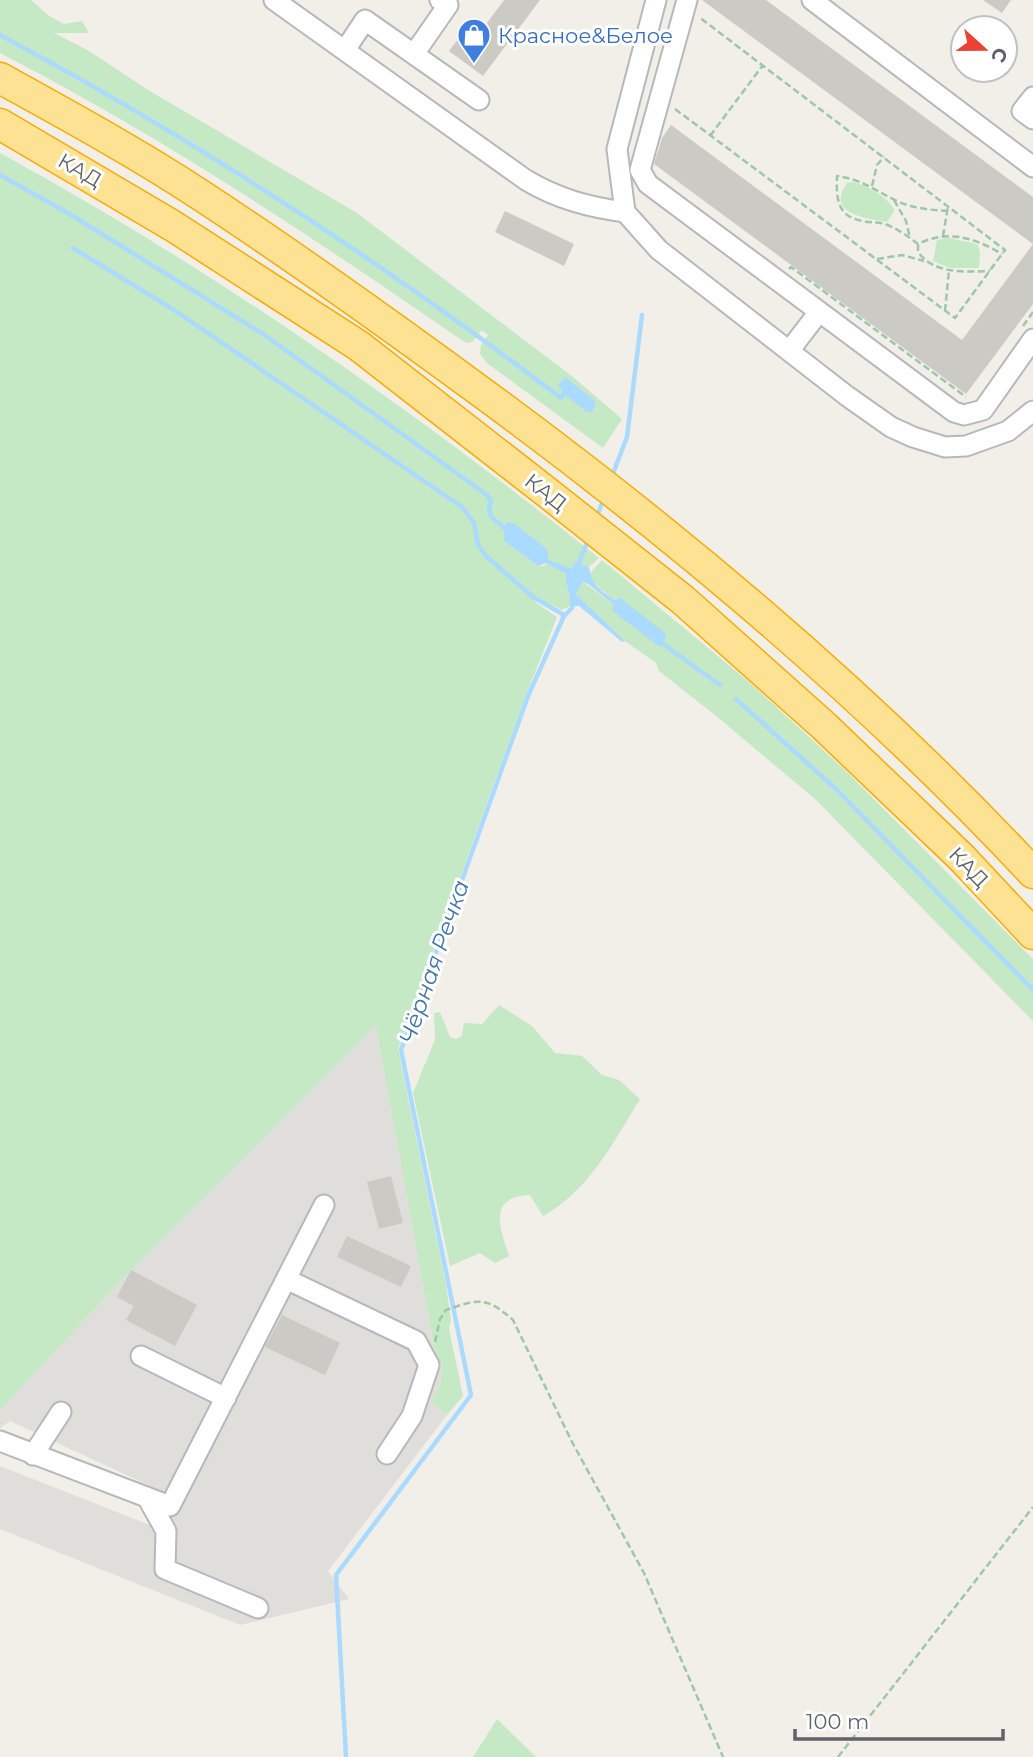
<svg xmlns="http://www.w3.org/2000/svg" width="1033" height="1757" font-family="Montserrat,sans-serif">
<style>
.industrial{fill:#e0deda}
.green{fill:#c5e8c5}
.water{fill:#aadaff}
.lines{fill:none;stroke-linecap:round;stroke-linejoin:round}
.stream{stroke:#aadaff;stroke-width:4.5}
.building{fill:#cccac5}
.minor-casing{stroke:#b5b8bc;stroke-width:23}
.highway-casing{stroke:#f9ab00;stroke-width:33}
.path{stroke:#9cc7a9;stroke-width:2.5;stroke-dasharray:7 3.5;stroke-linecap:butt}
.minor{stroke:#fff;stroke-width:19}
.highway{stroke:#fde293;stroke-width:30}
.labels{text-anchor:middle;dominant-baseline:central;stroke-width:6;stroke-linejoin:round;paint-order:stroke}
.shop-label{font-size:21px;fill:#366cbe;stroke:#fff;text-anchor:start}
.street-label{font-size:21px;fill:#5f6368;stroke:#fff}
.water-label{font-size:23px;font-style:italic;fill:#4174aa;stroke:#fff}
</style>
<rect width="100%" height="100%" fill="#f1efe8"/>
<path class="industrial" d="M 376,1024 L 437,1362 L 442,1363 L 440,1386 L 430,1402 L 447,1415 L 328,1571 L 349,1599 L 240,1625 L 0,1529 L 0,1466 L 155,1527 L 163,1492 L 10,1421 L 0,1428 L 0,1410 L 131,1270 Z"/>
<path class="green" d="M 0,0 L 31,0 L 49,16 L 64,24 L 82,21 L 89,33 L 54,33 L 89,51 L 148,90 L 357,213 L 573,377 L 622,419 L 603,448 L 488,364 L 480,354 L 481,345 L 488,335 L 482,330 L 472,342 L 467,343 L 460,339 C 311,236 161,136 0,53 Z
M 0,153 C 211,268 411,408 599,558 L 589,567 L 574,562 L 572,570 C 546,565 525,539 506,522 L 504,527 L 504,541 L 538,566 L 545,566 L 546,563 L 567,574 C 565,585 571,592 570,606 L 562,610 L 538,598 L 535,602 L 557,617 L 527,692 L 398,1049 L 446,1285 L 451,1320 L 449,1329 L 463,1396 L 447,1415 L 430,1402 L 440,1386 L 442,1364 L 437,1362 L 376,1025 L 131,1270 L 0,1410 Z
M 854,182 C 869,187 886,196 895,210 L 887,222 C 866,218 825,214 847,183 Z
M 949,238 L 977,244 L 980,252 L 979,268 L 950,268 L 933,261 L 937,240 Z
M 602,560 L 749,682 L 845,770 L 1033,959 L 1033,1021 L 815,799 L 715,715 L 659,671 L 656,663 L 625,641 L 576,594 L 583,582 L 614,605 L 621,598 L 615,600 L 598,587 L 590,578 L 591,572 Z
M 499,1005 L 532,1026 L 555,1053 L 582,1056 L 602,1075 L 619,1080 L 640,1099 C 614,1141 589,1191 543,1216 L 530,1195 C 487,1196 500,1229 509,1256 L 495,1263 L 480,1253 L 450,1266 L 413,1093 L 435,1040 L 434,1013 L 440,1012 L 450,1037 L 456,1039 L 462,1036 L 464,1023 L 482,1024 Z
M 497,1719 L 536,1757 L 473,1757 Z"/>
<path class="water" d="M 565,377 L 593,399 L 596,404 L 592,412 L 587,412 L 566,396 L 558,386 Z
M 506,522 L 515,524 L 547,549 L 549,560 L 572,569 L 574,562 L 589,567 C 593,587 598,588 615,600 L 620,598 L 664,632 L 666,637 L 660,647 L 615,613 L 612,609 L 614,605 L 588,584 L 583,582 L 576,594 L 625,641 L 622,642 L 579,606 L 570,606 C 571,592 565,585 566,574 L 546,563 L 538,566 L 504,541 L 504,528 Z"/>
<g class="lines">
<path class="stream" d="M 0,35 C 197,140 383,263 561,398 L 564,393
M 0,175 L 68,213 L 263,334 L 487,495 L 491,501 C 485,517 494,518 504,528
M 73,248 L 174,310 L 462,507 L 474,523 L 478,545 L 486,556 L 533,597 L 564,615
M 612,476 L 627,437 L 642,315
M 596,519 L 604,498
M 577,568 L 588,540
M 663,644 L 720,685
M 736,699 L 836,789 L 1033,990
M 346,1757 L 336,1575 L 471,1395 L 401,1050 L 528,696 L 564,616 L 572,608 L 573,601"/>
</g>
<path class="building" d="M 504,0 L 540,0 L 483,76 L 449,51 L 459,38 L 470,46 Z
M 702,0 L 766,0 L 1033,197 L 1033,304 L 966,394 L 654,164 L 662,138 L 671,125 L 962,340 L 1033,244 Z
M 983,0 L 1011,0 L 1002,13 Z
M 505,211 L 574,244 L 564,266 L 495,232 Z
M 391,1176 L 403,1223 L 379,1229 L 367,1182 Z
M 347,1236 L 411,1266 L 401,1287 L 337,1257 Z
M 131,1270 L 197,1305 L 175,1346 L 126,1320 L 134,1306 L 117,1297 Z
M 282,1315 L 340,1343 L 325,1375 L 265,1347 Z"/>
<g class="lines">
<defs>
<path id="minor" d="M 274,0 L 526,180 C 558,199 588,207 625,212
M 656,0 L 617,149 L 625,212 L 659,250 L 847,396 L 891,427 L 913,437 L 945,447 L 966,446 L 1008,431 L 1033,411
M 687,0 L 640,170 L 648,184 L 954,412 L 964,415 L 983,410 L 1033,339
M 812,0 L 1033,167
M 345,50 L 365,20 L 479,100
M 414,54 L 448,5 L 440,0
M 1033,97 L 1022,111 L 1033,119
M 789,351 L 819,312
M 286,1279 L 416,1341 L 429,1365 L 412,1416 L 387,1454
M 141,1356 L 226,1398
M 0,1441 L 170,1506 L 324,1205
M 33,1455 L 61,1412
M 147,1497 L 166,1531 L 165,1569 L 258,1608"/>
<path id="highway" d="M 0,78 C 67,115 135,152 199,194 C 292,255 383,320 473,386 C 673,532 864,692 1033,873
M 0,124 L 173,226 L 359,346 L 544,490 L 683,600 L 824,726 L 962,858 L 1033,934"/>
</defs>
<use href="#minor" class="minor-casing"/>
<use href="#highway" class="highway-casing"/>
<path class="path" d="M 675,109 L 955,318 L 1005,250 L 699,17
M 710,136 L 763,65
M 872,186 L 877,165 L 884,157
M 894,200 L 906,221 L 910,238
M 948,211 C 929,210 910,208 893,199 C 873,189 860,179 837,176 C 836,198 837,217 863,221 C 871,223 878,222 885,224 C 898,229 908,236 918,244 C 948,229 975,238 1002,254
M 943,236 L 948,206
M 918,244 L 918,252 C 934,274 964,272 990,271
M 877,259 L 902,255 L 924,261
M 789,269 L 791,267 L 966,397
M 945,311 L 949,270
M 1023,326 L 1033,312
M 435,1342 L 440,1319 L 446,1310 C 478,1299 486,1296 513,1320 L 572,1442 L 644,1573 L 723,1757
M 838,1757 L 1033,1507"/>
<use href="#minor" class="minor"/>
<use href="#highway" class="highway"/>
</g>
<defs>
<symbol id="shop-pin" viewBox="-11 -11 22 30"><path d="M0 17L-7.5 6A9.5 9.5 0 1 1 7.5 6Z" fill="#3f7fe0" stroke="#fff"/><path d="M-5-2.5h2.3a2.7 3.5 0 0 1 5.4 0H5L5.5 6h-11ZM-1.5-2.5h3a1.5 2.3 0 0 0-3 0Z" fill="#fff"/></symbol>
</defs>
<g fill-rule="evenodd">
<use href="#shop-pin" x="455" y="16" width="38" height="52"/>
</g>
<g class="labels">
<g class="shop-label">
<text x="498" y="35">Красное&amp;Белое</text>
</g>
<g class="street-label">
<text transform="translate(80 170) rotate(30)">КАД</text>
<text transform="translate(546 492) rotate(38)">КАД</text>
<text transform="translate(969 867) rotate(46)">КАД</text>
</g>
<g class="water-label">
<text transform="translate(434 962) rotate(-71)">Чёрная Речка</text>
</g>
</g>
<g transform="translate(984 49) rotate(111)"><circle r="33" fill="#ffffff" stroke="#bfc1c3" stroke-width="2"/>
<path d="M0-5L12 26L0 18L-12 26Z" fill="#ea4335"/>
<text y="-10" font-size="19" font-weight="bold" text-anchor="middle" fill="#5f6368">С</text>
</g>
<path d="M795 1729v10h208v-10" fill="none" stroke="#5f6368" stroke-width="3.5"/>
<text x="806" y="1729" font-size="21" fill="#5f6368" stroke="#ffffff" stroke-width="5" paint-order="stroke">100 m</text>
</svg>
